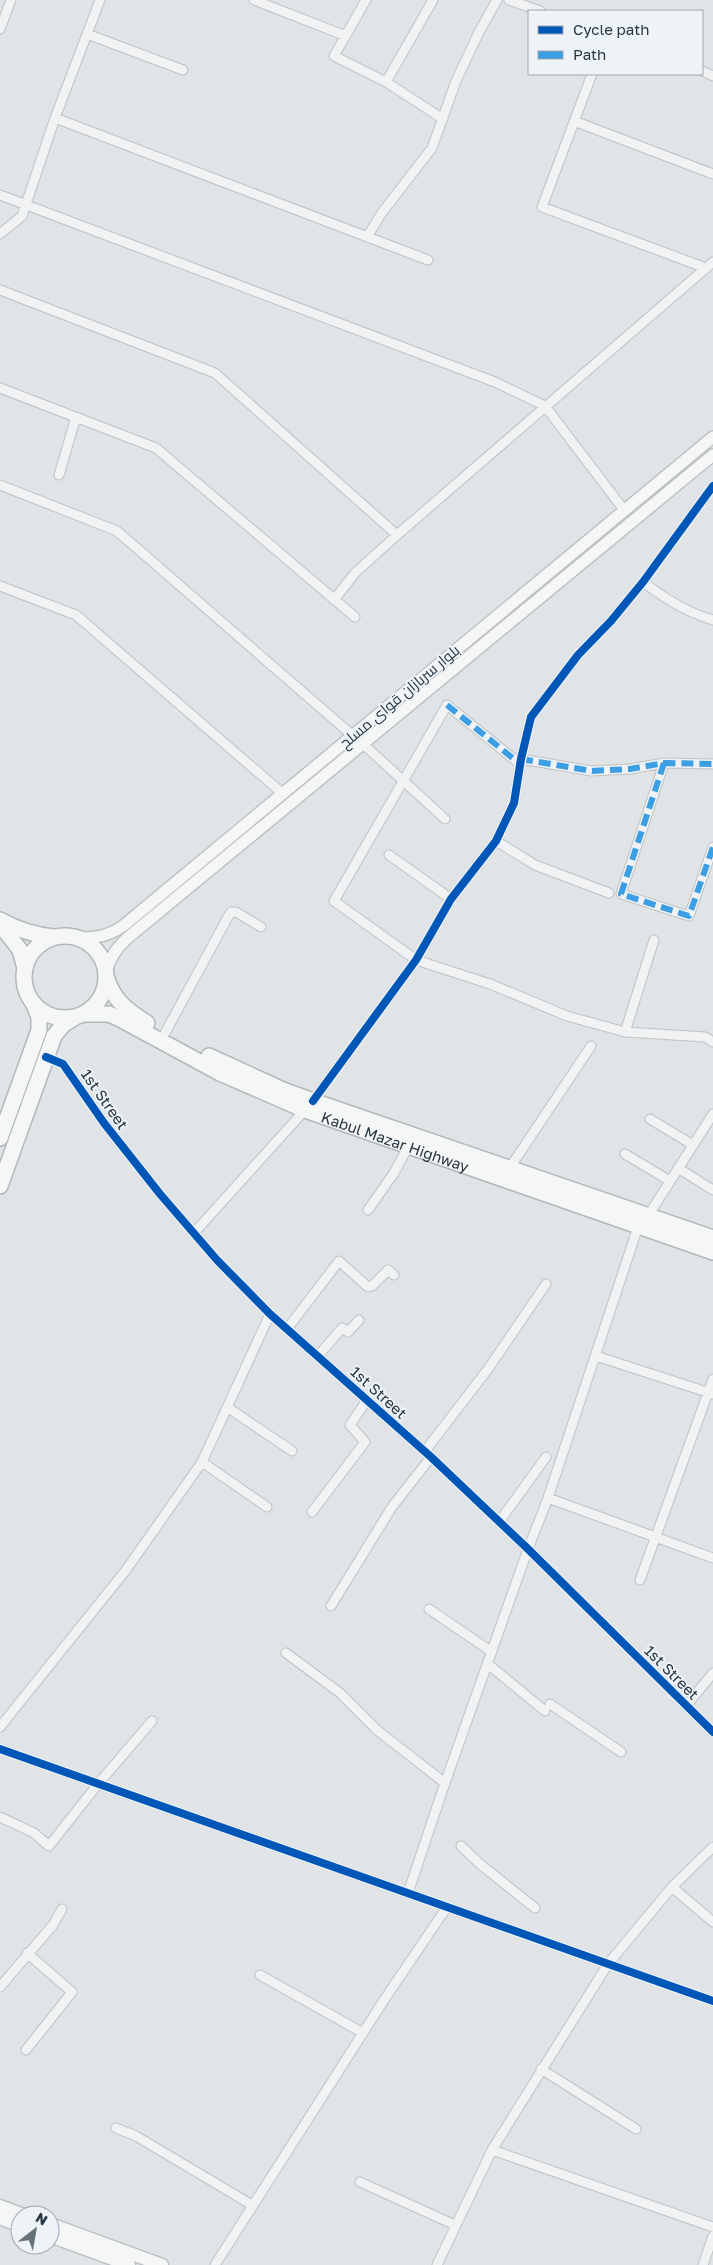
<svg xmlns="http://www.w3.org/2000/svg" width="713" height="2265" font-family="'Golos Text',Cairo,sans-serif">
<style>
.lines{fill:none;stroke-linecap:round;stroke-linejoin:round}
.street-casing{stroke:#bfc2c4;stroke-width:11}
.secondary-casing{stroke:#bfc2c4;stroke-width:14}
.primary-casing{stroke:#bcc1c4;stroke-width:15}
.highway-casing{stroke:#b3b8bb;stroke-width:18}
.street{stroke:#f0f2f3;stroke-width:9}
.secondary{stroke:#f5f6f6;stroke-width:11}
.primary{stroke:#f5f6f6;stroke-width:12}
.highway{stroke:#f5f6f6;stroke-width:15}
.quiet{stroke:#3c9ee3;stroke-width:6;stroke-dasharray:12 6;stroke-linecap:butt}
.cycleway-casing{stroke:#eef3f7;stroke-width:11}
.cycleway{stroke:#0057b8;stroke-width:8}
.labels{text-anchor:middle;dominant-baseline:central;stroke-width:4;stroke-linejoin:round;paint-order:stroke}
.street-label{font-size:15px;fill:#263642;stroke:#eef3f7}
</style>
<rect width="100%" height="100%" fill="#e1e4e6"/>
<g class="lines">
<defs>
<path id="street" d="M 254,0 L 346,36
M 366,0 L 334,56 L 386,82 L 443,119
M 509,0 L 540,11
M 0,29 L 11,0
M 87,34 L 183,70
M 702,71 L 713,76
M 592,74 L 542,207 L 706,268
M 386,82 L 433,0
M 55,118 L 428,260
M 574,121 L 713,174
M 0,195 L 495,382 L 545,406 L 624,510
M 0,234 L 22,216 L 55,118 L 100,0
M 367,237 L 381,214 L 432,148 L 456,81 L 479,32 L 497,0
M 0,290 L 215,373 L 397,535
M 0,388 L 156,448 L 355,617
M 59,475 L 76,417
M 0,485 L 117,531 L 352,735
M 643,582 C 664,598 688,613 713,620
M 0,586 L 76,615 L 282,793
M 334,600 L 355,573 L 397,535 L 713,262
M 363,744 L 445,819
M 521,759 L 592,771 L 630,769 L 664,763 L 713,764
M 664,763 L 621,894 L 689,916 L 713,847
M 520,764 L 447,705 L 334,901 L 416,960 L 490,984 L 567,1016 L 625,1032 L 705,1037 L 713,1042
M 496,841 L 535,865 L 609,893
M 389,855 L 451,899
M 625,1032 L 654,940
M 165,1033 L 229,915 L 231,912 L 236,912 L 261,927
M 46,1057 L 63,1064 L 104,1123 L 160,1194 L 217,1260 L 270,1314 L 431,1457 L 528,1549 L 713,1732
M 313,1101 L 416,960 L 451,899 L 496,841 L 514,803 L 521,759 L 531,717 L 578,655 L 611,621 L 643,582 L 713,486
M 650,1119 L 693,1145
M 625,1154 L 670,1181
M 678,1168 L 713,1190
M 509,1169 L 591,1046
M 368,1210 L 394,1173 L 408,1147
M 648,1216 L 713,1114
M 194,1233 L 305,1110
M 287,1329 L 339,1261 L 368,1287 L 372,1286 L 388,1270 L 394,1275
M 318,1356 L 342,1328 L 348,1332 L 359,1320
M 596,1356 L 713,1394
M 227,1407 L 292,1451
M 425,1451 L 488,1369 L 546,1284
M 202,1462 L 267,1507
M 548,1498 L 713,1558
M 312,1512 L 365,1442 L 350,1425 L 367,1400
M 499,1522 L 546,1457
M 640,1580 L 713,1379
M 331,1606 L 392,1507 L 431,1457
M 429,1609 L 492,1652
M 286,1653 L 340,1693 L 377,1730 L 445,1783
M 488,1664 L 545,1711
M 550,1704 L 621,1752
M 686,1706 L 713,1673
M 0,1727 L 126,1570 L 202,1462 L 270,1314
M 0,1749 L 713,2001
M 0,1817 L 34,1833 L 49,1846 L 98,1784 L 152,1721
M 461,1846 L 480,1864 L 535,1908
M 672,1887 L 713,1922
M 408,1893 L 445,1783 L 528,1549 L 548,1498 L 638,1227
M 260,1975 L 363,2033
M 0,1987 L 53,1925 L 62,1909
M 26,2050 L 72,1992 L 27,1953
M 541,2069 L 636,2129
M 116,2128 L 136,2136 L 252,2205
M 492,2150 L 713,2227
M 360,2182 L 455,2225
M 215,2265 L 384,2000 L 447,1907
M 437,2265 L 492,2150 L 608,1964 L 672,1887 L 713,1847
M 703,2265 L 713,2236"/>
<path id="secondary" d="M 79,938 C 97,938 108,936 123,926 L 713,437
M 106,972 C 111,955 118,946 131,935 L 713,455"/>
<path id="primary" d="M 0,2206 L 24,2215
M 0,2218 L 20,2226
M 50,2224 L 162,2265
M 50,2236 L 129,2265"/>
<g id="highway">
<path d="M 0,920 C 18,930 33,935 54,937"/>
<path d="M 0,924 L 20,950 L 25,968"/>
<circle cx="65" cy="977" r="41"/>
<path d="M 107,979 C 114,1001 128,1011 147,1023"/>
<path id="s1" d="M 85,1014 L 109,1014 L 120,1019 L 220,1073 L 305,1110 L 713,1252"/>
<path d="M 209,1056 L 283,1090 L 313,1101 L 713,1238"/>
<path d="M 0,1138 L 39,1030 L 39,1017 L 34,1005"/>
<path d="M 0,1186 L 54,1036 L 63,1025 L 74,1018"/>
</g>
</defs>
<use href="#street" class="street-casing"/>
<use href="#secondary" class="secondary-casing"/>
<use href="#primary" class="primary-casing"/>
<use href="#highway" class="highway-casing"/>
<use href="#street" class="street"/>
<use href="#secondary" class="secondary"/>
<use href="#primary" class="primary"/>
<use href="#highway" class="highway"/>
<path class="quiet" d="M 447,705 L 520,764
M 521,759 L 592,771 L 630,769 L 664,763 L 713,764
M 664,763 L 621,894 L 689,916 L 713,847"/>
<defs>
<path id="cycleway" d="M 46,1057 L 63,1064 L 104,1123 L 160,1194 L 217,1260 L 270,1314 L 431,1457 L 528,1549 L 713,1732
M 313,1101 L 416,960 L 451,899 L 496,841 L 514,803 L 521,759 L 531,717 L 578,655 L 611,621 L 643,582 L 713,486
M 0,1749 L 713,2001"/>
</defs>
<use href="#cycleway" class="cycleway-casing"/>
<use href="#cycleway" class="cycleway"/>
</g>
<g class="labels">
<g class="street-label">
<text transform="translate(399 696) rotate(-40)">بلوار سربازان قوای مسلح</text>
<text transform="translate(105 1099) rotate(55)">1st Street</text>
<text stroke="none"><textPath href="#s1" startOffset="338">Kabul Mazar Highway</textPath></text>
<text transform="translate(379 1392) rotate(42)">1st Street</text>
<text transform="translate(672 1672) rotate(45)">1st Street</text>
</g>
</g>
<rect x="528" y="10" width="175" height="65" fill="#eef3f7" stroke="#9ea7af"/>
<rect x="538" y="26" width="25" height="8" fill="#0057b8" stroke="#9ea7af"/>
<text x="573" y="35" font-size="15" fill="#263642">Cycle path</text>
<rect x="538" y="51" width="25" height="8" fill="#3c9ee3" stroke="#9ea7af"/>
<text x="573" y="60" font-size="15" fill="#263642">Path</text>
<g transform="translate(35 2230) rotate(31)"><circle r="24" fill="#eef3f7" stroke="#9ea7af"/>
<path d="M0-4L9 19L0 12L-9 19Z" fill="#67737b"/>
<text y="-8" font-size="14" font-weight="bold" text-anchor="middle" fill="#263642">N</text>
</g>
</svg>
